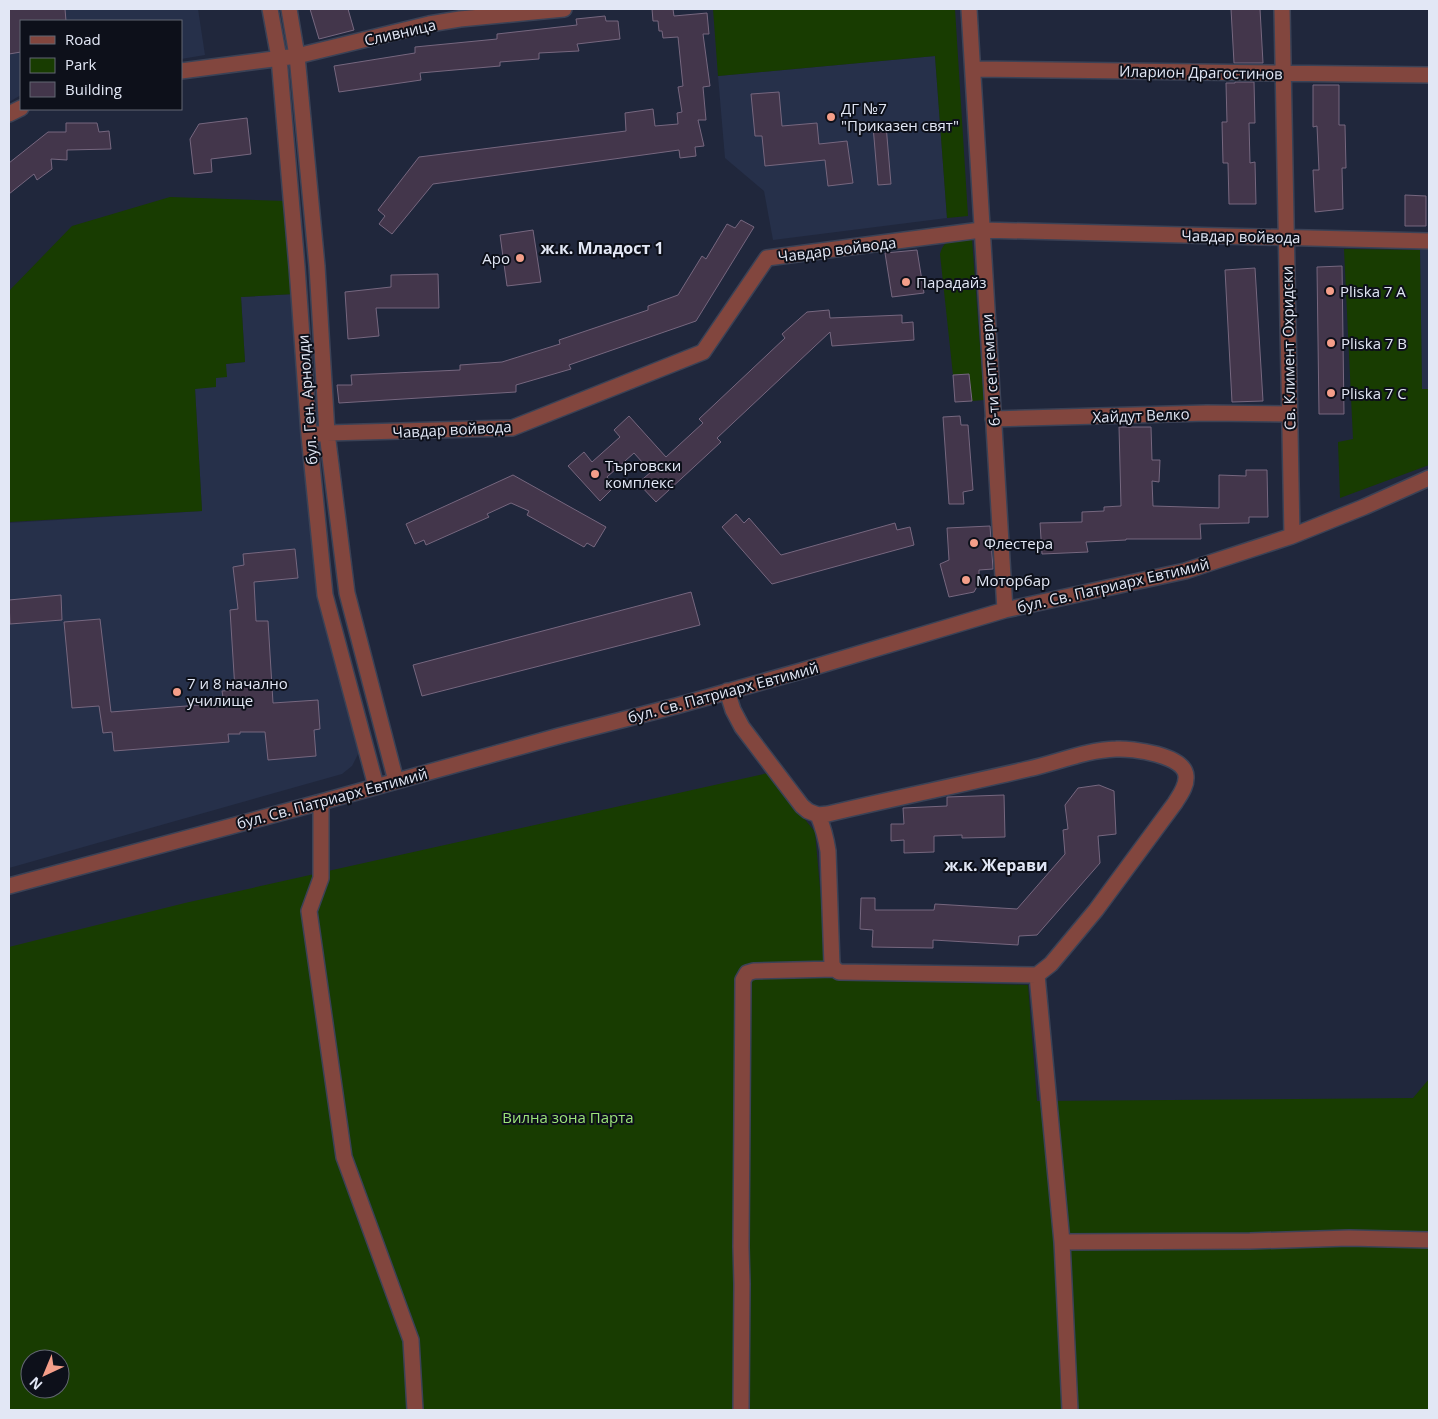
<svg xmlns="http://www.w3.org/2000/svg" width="1438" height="1419" font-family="'Open Sans',sans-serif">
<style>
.built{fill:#26304a}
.green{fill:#183c01;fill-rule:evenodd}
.building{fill:#43364b;stroke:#76677f}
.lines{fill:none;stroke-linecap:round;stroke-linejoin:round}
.minor-casing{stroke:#3b4256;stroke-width:18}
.minor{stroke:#82463e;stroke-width:15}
.poi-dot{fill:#f49e89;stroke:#0d101a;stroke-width:2}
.labels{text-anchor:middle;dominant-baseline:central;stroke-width:4;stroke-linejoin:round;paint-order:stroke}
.street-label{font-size:15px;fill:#e2e7f5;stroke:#0d101a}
.poi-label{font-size:15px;fill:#e2e7f5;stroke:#0d101a;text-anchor:start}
.park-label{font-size:15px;fill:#9ce47a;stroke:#0d101a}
.neighbourhood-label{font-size:16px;font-weight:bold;fill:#e2e7f5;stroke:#0d101a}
</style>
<rect width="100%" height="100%" fill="#20273c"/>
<path class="built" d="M 9,9 L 198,9 L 205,55 L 181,59 L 181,21 L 21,21 L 21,95 L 9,102 Z
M 935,56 L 947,218 L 773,240 L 764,191 L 725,158 L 718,76 Z
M 1420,250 L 1429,250 L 1429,389 L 1422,389 Z
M 294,294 L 295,361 L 308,504 L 317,577 L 331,648 L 358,736 L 358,754 L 352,766 L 342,774 L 9,868 L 9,523 L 202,511 L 195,388 L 216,378 L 225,364 L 245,362 L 241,297 Z"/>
<path class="green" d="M 713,9 L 955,9 L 968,216 L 947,218 L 935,56 L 718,76 Z
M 170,197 L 286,201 L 294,294 L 241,297 L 245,362 L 226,364 L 227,377 L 216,378 L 216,387 L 195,389 L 202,511 L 9,522 L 9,291 L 72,226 Z
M 972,239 L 984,400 L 972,401 L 969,374 L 953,375 L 940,254 C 945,236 956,240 972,239 Z
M 1344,249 L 1420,250 L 1422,389 L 1429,389 L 1429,465 L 1340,498 L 1338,442 L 1353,439 Z
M 768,773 L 815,832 L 828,978 L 1028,985 L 1037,1101 L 1413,1098 L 1429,1079 L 1429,1410 L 9,1410 L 9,947 L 185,903 ZM 30,1359 L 60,1359 L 60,1389 L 30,1389 Z"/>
<path class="building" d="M 9,9 L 65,9 L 66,21 L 21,21 L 21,52 L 9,54 Z
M 310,9 L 348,9 L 354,30 L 319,39 Z
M 652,9 L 673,9 L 674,16 L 707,13 L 709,34 L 703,34 L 710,86 L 703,87 L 706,120 L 698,120 L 704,146 L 695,147 L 696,156 L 680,158 L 679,150 L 433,184 L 392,234 L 379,224 L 385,216 L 378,210 L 419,157 L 626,131 L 625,113 L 653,109 L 655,126 L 678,124 L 677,113 L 682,112 L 678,87 L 683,86 L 678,37 L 663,38 L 662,31 L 659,31 L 658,21 L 653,21 Z
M 1231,9 L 1260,9 L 1263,63 L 1234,63 Z
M 605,16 L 606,21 L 618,21 L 620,39 L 577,44 L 579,51 L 539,53 L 539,59 L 500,62 L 500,66 L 420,73 L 421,80 L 339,92 L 334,66 L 415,53 L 415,47 L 497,39 L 497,34 L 577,25 L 576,19 Z
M 1235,82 L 1254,82 L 1255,123 L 1249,123 L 1250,163 L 1255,162 L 1256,204 L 1229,204 L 1228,163 L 1223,163 L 1222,122 L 1227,122 L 1226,83 L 1235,83 Z
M 1313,85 L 1339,85 L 1339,125 L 1345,125 L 1346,168 L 1342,168 L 1343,209 L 1315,212 L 1313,170 L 1319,170 L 1317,126 L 1313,127 Z
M 779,92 L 782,126 L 817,123 L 819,144 L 847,141 L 853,183 L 828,186 L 825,160 L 765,166 L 762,136 L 755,136 L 751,94 Z
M 247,118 L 251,154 L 211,159 L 212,172 L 194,174 L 190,139 L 199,124 Z
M 66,123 L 97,123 L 99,132 L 109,131 L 111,149 L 67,150 L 67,160 L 51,159 L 52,169 L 37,180 L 34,174 L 9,194 L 9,163 L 48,132 L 66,132 Z
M 886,125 L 891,184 L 878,185 L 873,126 Z
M 1405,195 L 1426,196 L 1426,226 L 1405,226 Z
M 741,220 L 754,227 L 696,321 L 569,365 L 571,369 L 516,385 L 516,392 L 339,403 L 337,385 L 352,385 L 351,375 L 460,370 L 460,365 L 502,362 L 560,344 L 559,340 L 648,310 L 648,306 L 678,295 L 702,256 L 706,259 L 727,224 L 735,228 Z
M 533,230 L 541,282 L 507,286 L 500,235 Z
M 917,250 L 924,293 L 892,297 L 885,253 Z
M 1342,266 L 1344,414 L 1319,414 L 1317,267 Z
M 1255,268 L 1263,401 L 1232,402 L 1225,270 Z
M 438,274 L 439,308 L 376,308 L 379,336 L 348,339 L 345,292 L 391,287 L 391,275 Z
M 829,310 L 830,318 L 902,315 L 902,323 L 913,322 L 914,340 L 832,346 L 830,332 L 717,438 L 721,442 L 656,502 L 638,483 L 651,472 L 634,453 L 607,477 L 615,486 L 600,501 L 568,466 L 584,452 L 592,462 L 620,437 L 614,430 L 629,416 L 666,457 L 703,423 L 699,419 L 785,338 L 782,334 L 807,312 Z
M 969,374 L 972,401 L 955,402 L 953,375 Z
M 960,416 L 961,425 L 968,425 L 973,490 L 963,492 L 964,504 L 949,504 L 943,417 Z
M 1119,427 L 1151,427 L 1152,460 L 1160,460 L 1159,482 L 1152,481 L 1153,506 L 1219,508 L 1219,475 L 1246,476 L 1246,470 L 1267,470 L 1268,517 L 1249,517 L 1249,523 L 1200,524 L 1201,539 L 1126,539 L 1126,540 L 1086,542 L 1088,552 L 1042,554 L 1040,523 L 1082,522 L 1082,512 L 1104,511 L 1104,507 L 1121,506 Z
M 513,475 L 606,527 L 594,547 L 587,543 L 584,547 L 527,515 L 529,511 L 511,503 L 487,514 L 489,517 L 426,545 L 424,540 L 415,544 L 406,524 Z
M 736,514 L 744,523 L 749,518 L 781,555 L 895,523 L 897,530 L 910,527 L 914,545 L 772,584 L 722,527 Z
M 990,526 L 993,569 L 979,570 L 979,583 L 974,592 L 949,597 L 940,564 L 949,560 L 947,528 Z
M 295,549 L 298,578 L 254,582 L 256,621 L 268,621 L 273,703 L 318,700 L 320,729 L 314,730 L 316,756 L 268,760 L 265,732 L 240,732 L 240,734 L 228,734 L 229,742 L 114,751 L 112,732 L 103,733 L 99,706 L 72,708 L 64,622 L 100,619 L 111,712 L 224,703 L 222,691 L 235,690 L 230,610 L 238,609 L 233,567 L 244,565 L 243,554 Z
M 691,592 L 700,625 L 422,696 L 413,665 Z
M 61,595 L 62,620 L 10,624 L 9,600 Z
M 1099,785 L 1114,791 L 1116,834 L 1098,836 L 1100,863 L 1037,935 L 1019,936 L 1018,945 L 933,940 L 933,948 L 872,947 L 873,930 L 860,929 L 861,898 L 875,898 L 875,910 L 934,910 L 935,904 L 1017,909 L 1065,854 L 1063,830 L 1068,829 L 1065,805 L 1078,788 Z
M 1004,795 L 1005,837 L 962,838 L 962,835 L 934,836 L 934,852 L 904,853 L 904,840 L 891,841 L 891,824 L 904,824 L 903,808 L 947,806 L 947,797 Z"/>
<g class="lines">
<defs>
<path id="minor" d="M 270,9 L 279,58 L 297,267 L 309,435 L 325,595 L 376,786
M 289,9 L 297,56 L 317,266 L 327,433 L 347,593 L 396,781
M 969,9 L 1005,610
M 1282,9 L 1292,536
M 973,69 L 1429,75
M 181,71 L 297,56 L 429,24 L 460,19 L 564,9
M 9,114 L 21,108
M 993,419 L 1207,413 L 1289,414
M 309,435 L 327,433 L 512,428 L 703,352 L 767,258 L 981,230 L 1429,241
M 727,691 L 733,710 L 742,727 L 802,806 L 808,811 L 818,815 C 823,827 826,838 828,851 L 832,965 L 835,969 L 839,972 L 1037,975 L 1051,964 L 1096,910 L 1175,803 C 1180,795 1187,786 1186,776 C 1185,755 1132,748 1116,749 C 1085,750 1057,763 1028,769 C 961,785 894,798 828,814 L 818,815
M 321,802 L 321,878 L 309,911 L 344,1157 L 411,1340 L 415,1410
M 9,886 L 321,802 L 559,736 L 676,706 L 801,671 L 1005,610 L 1185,571 L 1292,536 L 1364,507 L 1429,478
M 1037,975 L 1062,1242 L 1070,1410
M 1062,1242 L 1250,1241 L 1349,1238 L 1429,1240
M 741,1410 L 742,1284 L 741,1247 L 743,980 L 747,973 L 754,971 L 835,969"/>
</defs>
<use href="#minor" class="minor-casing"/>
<use href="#minor" class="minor"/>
</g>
<g class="poi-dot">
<circle cx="831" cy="117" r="5"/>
<circle cx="520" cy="258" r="5"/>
<circle cx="906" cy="282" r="5"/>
<circle cx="1330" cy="291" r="5"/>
<circle cx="1331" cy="343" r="5"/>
<circle cx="1331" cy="393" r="5"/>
<circle cx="595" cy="474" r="5"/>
<circle cx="974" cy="543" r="5"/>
<circle cx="966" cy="580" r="5"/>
<circle cx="177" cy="692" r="5"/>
</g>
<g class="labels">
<g class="street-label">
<text transform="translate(400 32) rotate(-13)">Сливница</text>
<text transform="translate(1201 72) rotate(1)">Иларион Драгостинов</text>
<text transform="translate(1241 236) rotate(1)">Чавдар войвода</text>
<text transform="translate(837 249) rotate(-7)">Чавдар войвода</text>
<text transform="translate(1288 348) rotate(-91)">Св. Климент Охридски</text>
<text transform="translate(990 370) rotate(-94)">6-ти септември</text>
<text transform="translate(307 400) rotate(-94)">бул. Ген. Арнолди</text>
<text transform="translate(1141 415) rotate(-2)">Хайдут Велко</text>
<text transform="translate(452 429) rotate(-3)">Чавдар войвода</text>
<text transform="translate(1113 585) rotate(-13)">бул. Св. Патриарх Евтимий</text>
<text transform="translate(723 692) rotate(-15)">бул. Св. Патриарх Евтимий</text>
<text transform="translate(332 798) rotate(-15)">бул. Св. Патриарх Евтимий</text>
</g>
<g class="poi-label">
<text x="841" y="108">ДГ №7<tspan x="841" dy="17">"Приказен свят"</tspan></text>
<text x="510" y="258" text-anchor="end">Аро</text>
<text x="916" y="282">Парадайз</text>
<text x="1340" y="291">Pliska 7 A</text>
<text x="1341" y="343">Pliska 7 B</text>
<text x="1341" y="393">Pliska 7 C</text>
<text x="605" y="465">Търговски<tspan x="605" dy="17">комплекс</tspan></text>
<text x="984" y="543">Флестера</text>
<text x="976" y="580">Моторбар</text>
<text x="187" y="683">7 и 8 начално<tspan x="187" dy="17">училище</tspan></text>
</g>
<g class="park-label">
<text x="568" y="1117">Вилна зона Парта</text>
</g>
<g class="neighbourhood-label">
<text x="602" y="248">ж.к. Младост 1</text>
<text x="996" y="865">ж.к. Жерави</text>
</g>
</g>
<rect width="1438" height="1419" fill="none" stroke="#e2e7f5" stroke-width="20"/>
<rect x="20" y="20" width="162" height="90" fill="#0d101a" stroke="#626672"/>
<rect x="30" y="36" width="25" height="8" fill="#82463e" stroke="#626672"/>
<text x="65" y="45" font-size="15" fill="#e2e7f5">Road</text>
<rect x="30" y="58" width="25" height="15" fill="#183c01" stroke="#626672"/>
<text x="65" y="70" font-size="15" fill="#e2e7f5">Park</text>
<rect x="30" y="82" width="25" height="15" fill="#43364b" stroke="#626672"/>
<text x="65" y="95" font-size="15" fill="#e2e7f5">Building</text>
<g transform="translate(45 1374) rotate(224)"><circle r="24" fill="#0d101a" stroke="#626672"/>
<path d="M0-4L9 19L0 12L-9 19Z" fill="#f49e89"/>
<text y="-8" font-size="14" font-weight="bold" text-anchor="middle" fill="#e2e7f5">N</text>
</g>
</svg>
